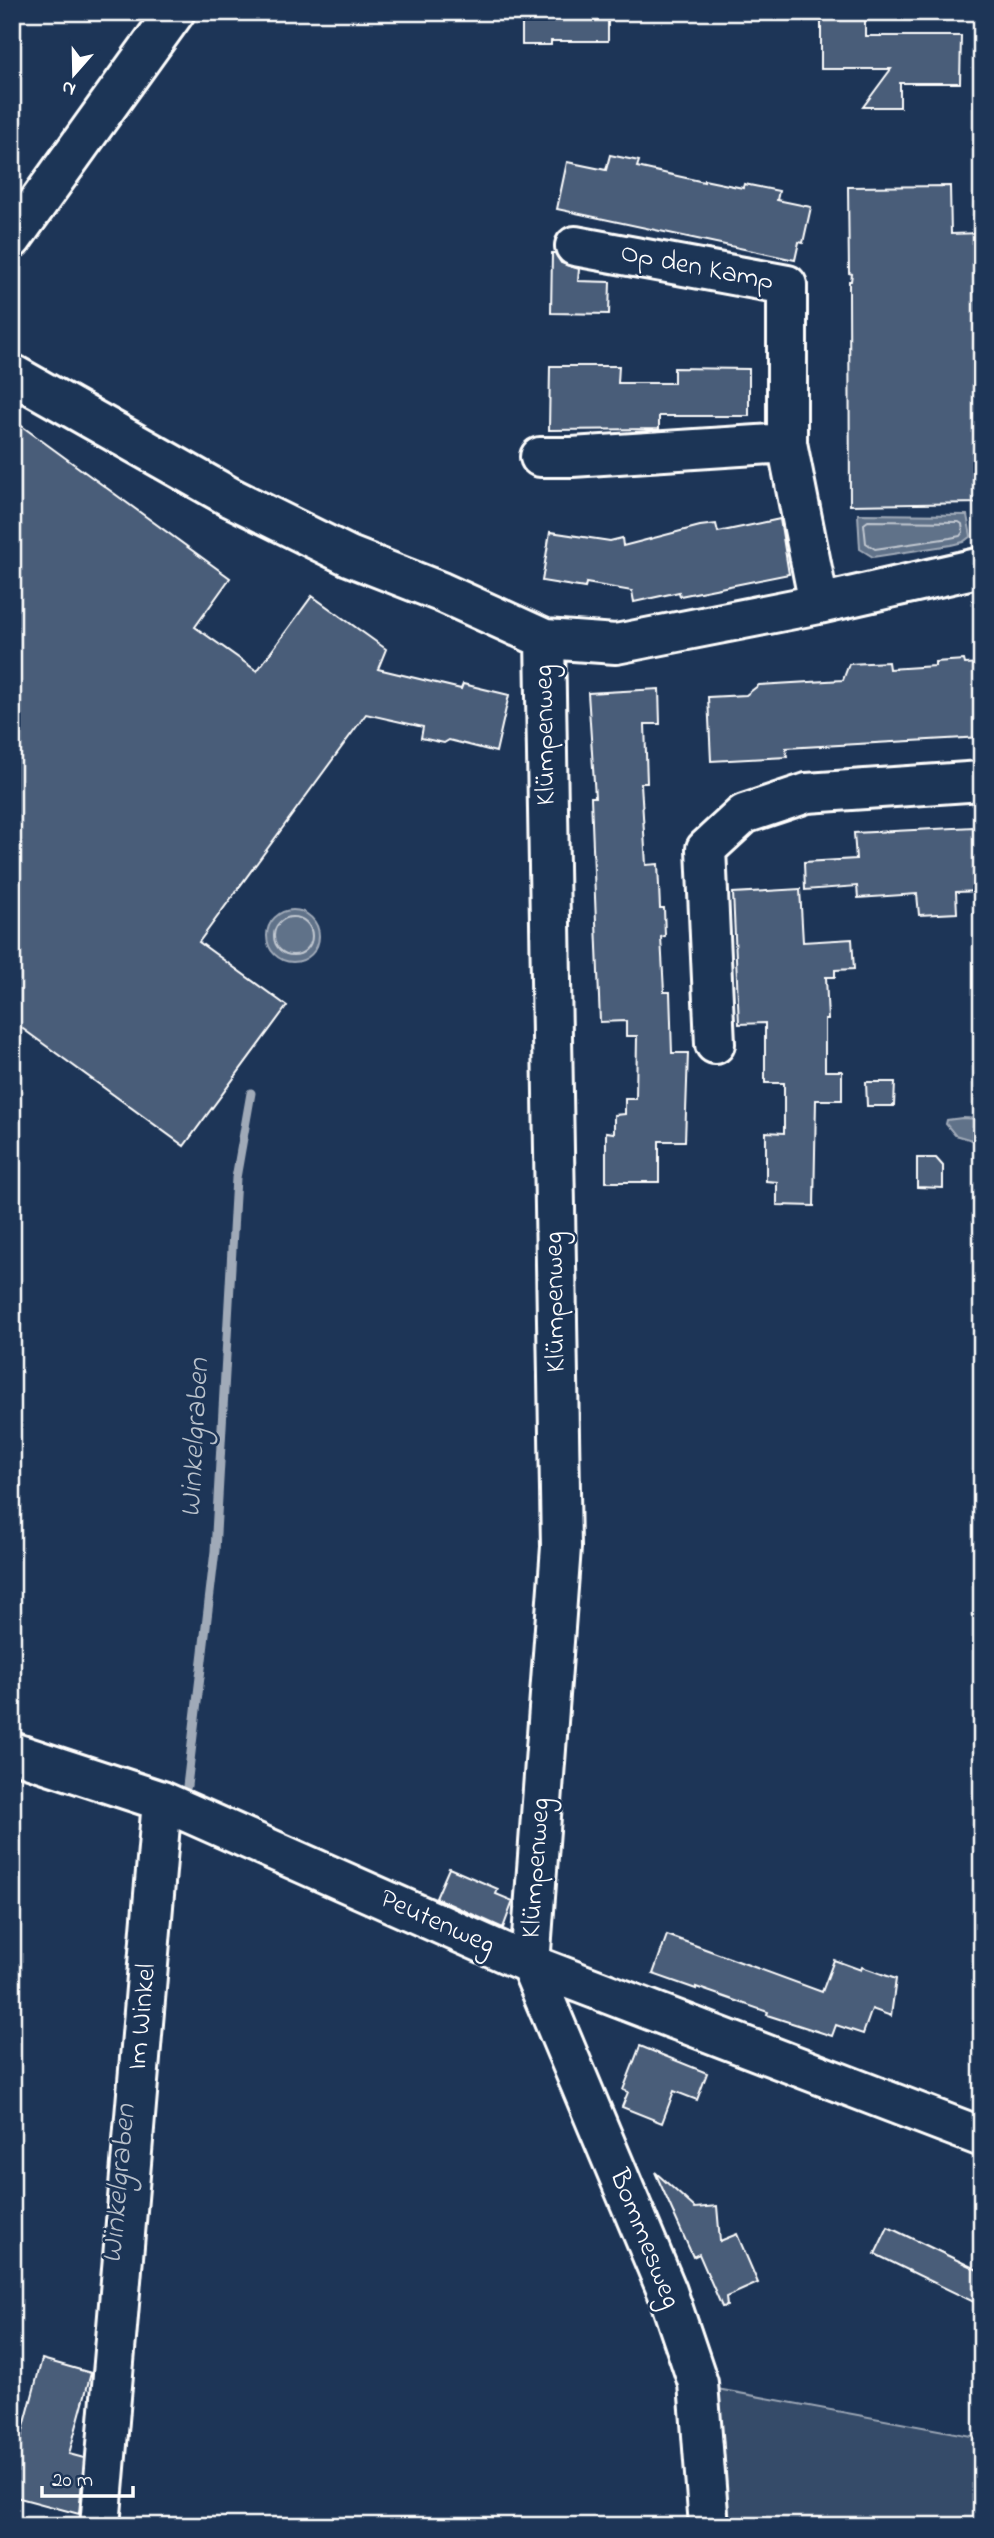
<svg xmlns="http://www.w3.org/2000/svg" width="994" height="2538" font-family="'Indie Flower',sans-serif">
<style>
.green{fill:#364b69;stroke:#9aa5b4;stroke-width:2}
.water{fill:#617289;stroke:#a0aab8;stroke-width:2}
.lines{fill:none;stroke-linecap:round;stroke-linejoin:round}
.shore{stroke:#c0c7d0;stroke-width:2}
.stream{stroke:#a0aab8;stroke-width:9}
.building{fill:#4a5d79;stroke:#fff;stroke-width:2}
.minor-casing{stroke:#fff;stroke-width:44}
.major-casing{stroke:#fff;stroke-width:44}
.minor{stroke:#1d3557;stroke-width:38}
.major{stroke:#1d3557;stroke-width:38}
.labels{text-anchor:middle;dominant-baseline:central;stroke-width:5;stroke-linejoin:round;paint-order:stroke}
.street-label{font-size:28px;fill:#fff;stroke:#1d3557}
.water-label{font-size:30px;font-style:italic;fill:#b8c0ca;stroke:#1d3557}
</style>
<rect width="100%" height="100%" fill="#1d3557"/>
<filter id="ink" filterUnits="userSpaceOnUse"><feTurbulence type="fractalNoise" baseFrequency=".0143" numOctaves="2"/><feDisplacementMap in="SourceGraphic" scale="14" xChannelSelector="R" yChannelSelector="G"/><feConvolveMatrix kernelMatrix="1 2 1 2 8 2 1 2 1" color-interpolation-filters="sRGB"/></filter>
<g filter="url(#ink)">
<path class="green" d="M 701,2386 L 982,2438 L 982,2526 L 714,2526 Z"/>
<path class="water" d="M 858,514 L 967,515 L 971,536 L 963,542 L 951,545 L 873,557 L 860,549 Z
M267 936a26 26 0 1 1 52 0a26 26 0 1 1-52 0Z
M 962,1118 L 982,1119 L 982,1143 L 955,1135 L 946,1124 L 947,1120 Z"/>
<g class="lines">
<path class="shore" d="M 868,521 L 959,522 L 962,524 L 963,532 L 960,536 L 950,538 L 875,549 L 866,543 L 864,524 Z
M274 936a19 19 0 1 1 38 0a19 19 0 1 1-38 0Z"/>
<path class="stream" d="M 187,1786 L 215,1551 L 236,1178 L 251,1093"/>
</g>
<path class="building" d="M 522,12 L 608,12 L 608,41 L 551,41 L 551,45 L 522,45 Z
M 821,12 L 865,12 L 865,36 L 961,36 L 960,83 L 900,83 L 900,107 L 863,107 L 891,69 L 821,69 Z
M 610,155 L 639,161 L 637,167 L 704,182 L 704,180 L 743,188 L 744,184 L 779,191 L 777,200 L 811,207 L 803,243 L 799,242 L 795,260 L 557,209 L 567,162 L 606,170 Z
M 950,186 L 951,234 L 982,233 L 982,503 L 850,505 L 849,296 L 849,281 L 851,281 L 852,274 L 849,273 L 848,187 Z
M 552,253 L 555,253 L 561,263 L 579,269 L 578,281 L 610,282 L 609,314 L 551,313 Z
M 550,366 L 619,366 L 618,383 L 674,383 L 674,368 L 749,369 L 749,416 L 659,416 L 659,429 L 549,430 Z
M 12,419 L 230,578 L 195,627 L 257,671 L 312,596 L 386,649 L 378,669 L 461,689 L 463,684 L 509,695 L 496,752 L 449,740 L 444,743 L 421,738 L 423,727 L 366,714 L 199,942 L 287,1006 L 184,1146 L 12,1021 Z
M 780,519 L 789,574 L 680,596 L 679,592 L 634,602 L 632,591 L 586,583 L 585,588 L 542,581 L 550,532 L 610,541 L 622,538 L 623,546 L 700,526 L 716,524 L 718,532 Z
M 964,660 L 965,664 L 982,663 L 982,737 L 786,748 L 787,757 L 711,761 L 708,697 L 746,695 L 759,685 L 843,680 L 849,664 L 888,662 L 889,669 L 935,666 L 935,662 Z
M 659,689 L 660,724 L 645,724 L 647,783 L 641,783 L 646,865 L 658,864 L 660,908 L 664,908 L 665,936 L 661,937 L 664,992 L 670,992 L 672,1053 L 688,1053 L 685,1141 L 659,1141 L 659,1182 L 606,1182 L 606,1132 L 614,1133 L 614,1115 L 625,1114 L 625,1099 L 636,1099 L 637,1036 L 626,1036 L 626,1021 L 600,1022 L 591,797 L 595,797 L 588,693 Z
M 974,827 L 974,836 L 982,835 L 982,891 L 956,892 L 957,913 L 919,915 L 917,894 L 858,898 L 857,886 L 805,890 L 804,862 L 856,859 L 854,833 Z
M 800,889 L 803,942 L 852,939 L 854,969 L 835,970 L 835,977 L 826,977 L 828,1019 L 825,1019 L 825,1071 L 842,1071 L 842,1100 L 816,1100 L 814,1206 L 777,1205 L 777,1182 L 766,1181 L 766,1132 L 784,1133 L 784,1083 L 765,1083 L 765,1023 L 739,1024 L 737,980 L 733,893 Z
M 866,1082 L 895,1082 L 894,1106 L 867,1106 Z
M 917,1158 L 936,1158 L 943,1166 L 943,1188 L 917,1187 Z
M 449,1868 L 498,1889 L 496,1894 L 513,1901 L 503,1928 L 436,1898 Z
M 667,1935 L 822,1992 L 834,1960 L 861,1970 L 862,1967 L 896,1979 L 891,2016 L 872,2009 L 863,2034 L 836,2025 L 832,2036 L 767,2015 L 768,2012 L 696,1987 L 696,1989 L 653,1974 Z
M 640,2046 L 707,2073 L 697,2100 L 674,2091 L 662,2123 L 622,2107 L 628,2092 L 623,2090 Z
M 655,2172 L 695,2208 L 717,2206 L 720,2241 L 737,2234 L 758,2283 L 726,2297 L 727,2306 L 722,2307 L 699,2254 L 693,2257 Z
M 888,2227 L 982,2272 L 982,2306 L 875,2254 Z
M 42,2359 L 91,2373 L 69,2454 L 84,2458 L 79,2514 L 12,2496 L 12,2472 Z"/>
<g class="lines">
<defs>
<path id="minor" d="M 575,246 L 787,285 L 787,443 L 819,604
M 12,374 L 230,497 L 349,556 L 441,592 L 545,639 L 616,644 L 819,604 L 982,567
M 540,457 L 572,457 L 787,443
M 545,639 L 561,1547 L 530,1964 L 667,2291 L 698,2383 L 709,2526
M 715,1044 L 706,849 L 744,814 L 807,793 L 982,781
M 12,1752 L 162,1801 L 530,1964 L 982,2137
M 100,2526 L 162,1801"/>
<path id="major" d="M 12,239 L 175,12"/>
</defs>
<use href="#minor" class="minor-casing"/>
<use href="#major" class="major-casing"/>
<use href="#minor" class="minor"/>
<use href="#major" class="major"/>
</g>
</g>
<g class="labels">
<g class="street-label">
<text transform="translate(697 268) rotate(11)">Op den Kamp</text>
<text transform="translate(546 735) rotate(-91)">Klümpenweg</text>
<text transform="translate(556 1302) rotate(-91)">Klümpenweg</text>
<text transform="translate(537 1868) rotate(-86)">Klümpenweg</text>
<text transform="translate(437 1923) rotate(24)">Peutenweg</text>
<text transform="translate(143 2017) rotate(-85)">Im Winkel</text>
<text transform="translate(644 2239) rotate(68)">Bommesweg</text>
</g>
<g class="water-label">
<text transform="translate(196 1438) rotate(-87)">Winkelgraben</text>
<text transform="translate(120 2184) rotate(-85)">Winkelgraben</text>
</g>
</g>
<rect width="994" height="2538" fill="none" stroke="#1d3557" stroke-width="42"/>
<rect x="21" y="21" width="952" height="2496" fill="none" stroke="#fff" stroke-width="2.5" filter="url(#ink)"/>
<g transform="translate(74 74) rotate(200)" stroke="#1d3557" stroke-width="5" paint-order="stroke">
<path d="M0-5L12 26L0 18L-12 26Z" fill="#ffffff"/>
<text y="-10" font-size="19" font-weight="bold" text-anchor="middle" fill="#ffffff">N</text>
</g>
<path d="M42 2486v10h91v-10" fill="none" stroke="#ffffff" stroke-width="3.5"/>
<text x="52" y="2486" font-size="21" fill="#ffffff" stroke="#1d3557" stroke-width="5" paint-order="stroke">20 m</text>
</svg>
